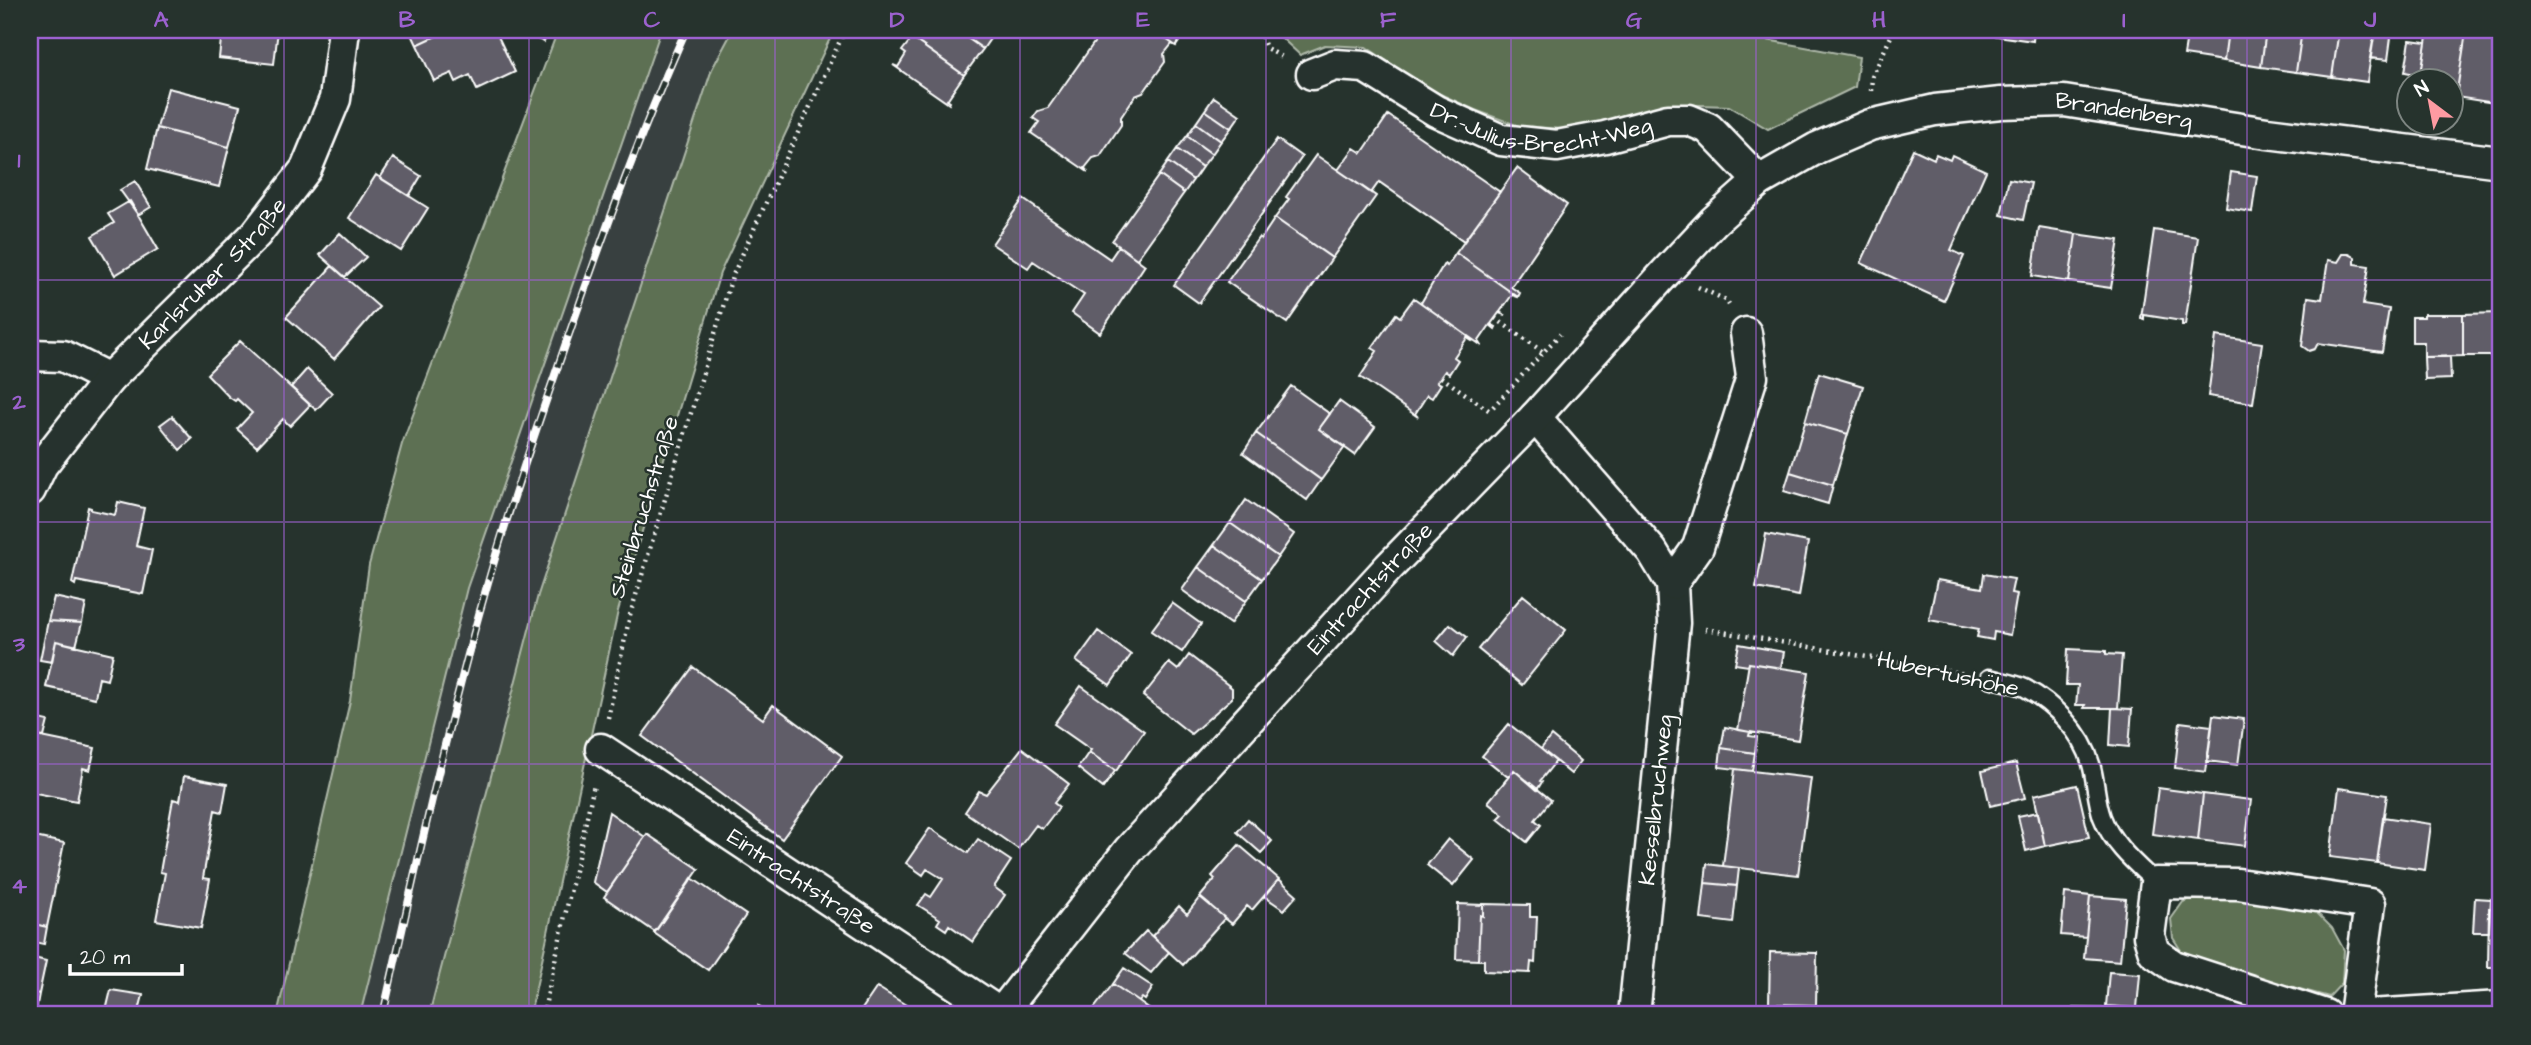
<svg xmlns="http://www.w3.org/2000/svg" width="2531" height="1045" font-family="'Architects Daughter',sans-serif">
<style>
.built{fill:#38403f}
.green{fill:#5d7053;stroke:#aeb8a9;stroke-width:2}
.building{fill:#615d68;stroke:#fff;stroke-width:2}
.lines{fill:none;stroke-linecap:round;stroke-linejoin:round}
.lane-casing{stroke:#fff;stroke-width:21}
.street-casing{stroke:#fff;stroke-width:35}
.path{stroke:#fff;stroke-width:4.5;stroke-dasharray:2 5;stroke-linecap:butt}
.lane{stroke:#26332d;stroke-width:16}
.street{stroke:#26332d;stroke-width:30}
.rail-casing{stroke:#fff;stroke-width:8}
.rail{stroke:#26332d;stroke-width:5;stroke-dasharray:16;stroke-linecap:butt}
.grid{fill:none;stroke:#9c61cf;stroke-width:2;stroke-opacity:0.55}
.labels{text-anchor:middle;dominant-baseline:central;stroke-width:5;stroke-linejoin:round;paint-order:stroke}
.street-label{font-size:23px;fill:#fff;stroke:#26332d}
.neatline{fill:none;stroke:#9c61cf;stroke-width:2.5}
.grid-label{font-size:23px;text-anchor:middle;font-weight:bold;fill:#9c61cf}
</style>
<rect width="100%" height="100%" fill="#26332d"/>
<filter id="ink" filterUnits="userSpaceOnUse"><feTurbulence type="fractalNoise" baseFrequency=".0143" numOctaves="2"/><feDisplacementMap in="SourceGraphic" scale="14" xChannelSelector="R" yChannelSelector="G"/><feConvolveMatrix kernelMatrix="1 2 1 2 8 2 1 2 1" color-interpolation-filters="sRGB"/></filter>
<g filter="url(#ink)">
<path class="built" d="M 661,30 L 733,30 L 712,69 L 538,595 L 429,1015 L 360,1015 L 467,588 Z"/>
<path class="green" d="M 558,30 L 661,30 L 467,588 L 360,1015 L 277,1015 L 350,701 L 369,565 L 402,444 Z
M 733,30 L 834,30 L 720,273 L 618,611 L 530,1015 L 429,1015 L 538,595 L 712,69 Z
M 1273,30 L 1713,30 L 1859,57 L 1855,87 L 1768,129 L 1729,106 L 1667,104 L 1605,122 L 1562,129 L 1519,126 L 1475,110 L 1427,88 L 1366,47 L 1325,45 L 1300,55 Z
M 2201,895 L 2313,909 L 2332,928 L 2344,950 L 2342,983 L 2329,997 L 2241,973 L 2182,952 L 2173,938 L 2171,919 L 2183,902 Z"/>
<path class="building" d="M 222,30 L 278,30 L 274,64 L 219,58 Z
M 410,30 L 449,30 L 417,45 Z
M 449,30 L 495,30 L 515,72 L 477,90 L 470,75 L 456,82 L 452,73 L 434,81 L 417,45 Z
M 530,30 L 549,30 L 544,42 L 528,35 Z
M 924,30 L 956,30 L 983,49 L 964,75 L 916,41 Z
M 956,30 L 996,30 L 983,49 Z
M 1103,30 L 1153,30 L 1176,46 L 1172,44 L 1164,54 L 1165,62 L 1143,93 L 1135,96 L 1121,117 L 1121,125 L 1100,156 L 1093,158 L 1085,168 L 1088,172 L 1031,133 L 1039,122 L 1033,118 L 1038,111 L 1048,108 Z
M 1153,30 L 1187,30 L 1176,46 Z
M 1983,30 L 2034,30 L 2033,41 L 1983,34 Z
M 2188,30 L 2228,30 L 2224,61 L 2184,55 Z
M 2228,30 L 2266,30 L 2261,67 L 2224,61 Z
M 2266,30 L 2302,30 L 2296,72 L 2261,67 Z
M 2302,30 L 2339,30 L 2332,77 L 2296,72 Z
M 2339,30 L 2375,30 L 2367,82 L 2332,77 Z
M 2375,30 L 2392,30 L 2388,60 L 2370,58 Z
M 2428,30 L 2466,32 L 2456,97 L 2450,96 L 2450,80 L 2420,80 Z
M 2466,32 L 2501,37 L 2501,104 L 2456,97 Z
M 912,38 L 964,75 L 947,100 L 950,102 L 949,104 L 893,65 L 898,67 L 906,54 L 902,51 Z
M 2410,40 L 2426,42 L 2421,75 L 2405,72 Z
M 168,88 L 240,106 L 229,147 L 157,128 Z
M 1214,97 L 1240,115 L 1231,128 L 1205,110 Z
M 1205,110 L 1231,128 L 1221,141 L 1196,123 Z
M 1388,115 L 1500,192 L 1464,241 L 1379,182 L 1371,193 L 1338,170 L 1354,148 L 1362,153 Z
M 1196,123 L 1221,141 L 1212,154 L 1187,136 Z
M 157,128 L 229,147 L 219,187 L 147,169 Z
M 1187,136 L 1212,154 L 1202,167 L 1177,149 Z
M 1277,139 L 1302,157 L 1199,303 L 1174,285 Z
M 1177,149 L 1202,167 L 1193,180 L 1168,162 Z
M 1913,149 L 1934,159 L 1936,154 L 1950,160 L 1952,155 L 1986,171 L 1951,250 L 1964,256 L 1944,301 L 1861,263 Z
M 1316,155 L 1376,196 L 1332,258 L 1275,218 L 1289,199 L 1286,197 Z
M 393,158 L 421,176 L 409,196 L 380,178 Z
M 1168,162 L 1193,180 L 1184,193 L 1159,175 Z
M 1517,168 L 1567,205 L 1511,287 L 1520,293 L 1518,297 L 1456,253 Z
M 2231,172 L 2257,176 L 2252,212 L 2226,208 Z
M 376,175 L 428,208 L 401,251 L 349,218 Z
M 1159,175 L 1184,193 L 1137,259 L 1112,241 Z
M 2009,179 L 2031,183 L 2023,220 L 2001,215 Z
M 135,181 L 151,207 L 138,215 L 120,190 Z
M 1023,199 L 1110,259 L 1119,246 L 1145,265 L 1100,333 L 1072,313 L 1084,295 L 1033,261 L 1028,268 L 992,244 Z
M 130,201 L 158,249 L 115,275 L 92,236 L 114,223 L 108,214 Z
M 1275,218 L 1332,258 L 1287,323 L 1227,282 L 1259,237 L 1261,239 Z
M 2039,228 L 2076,234 L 2069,282 L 2032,276 Z
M 2154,230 L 2198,237 L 2185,325 L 2182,325 L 2182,321 L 2144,315 L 2144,319 L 2141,318 Z
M 340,233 L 366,257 L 345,277 L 320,255 Z
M 2076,234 L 2119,240 L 2111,288 L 2069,282 Z
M 1456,253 L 1518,297 L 1512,295 L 1500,312 L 1505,315 L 1499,313 L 1491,324 L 1496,327 L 1495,329 L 1490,325 L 1479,341 L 1482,346 L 1421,303 L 1444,264 L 1447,266 Z
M 2343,254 L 2349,254 L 2355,257 L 2355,264 L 2369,266 L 2363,305 L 2389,309 L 2382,352 L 2318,343 L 2315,349 L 2309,351 L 2302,346 L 2308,297 L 2322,299 L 2328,260 L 2338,262 Z
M 332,266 L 379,307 L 334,359 L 286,317 Z
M 1414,298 L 1473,340 L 1472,341 L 1467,338 L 1454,357 L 1458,360 L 1449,374 L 1445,371 L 1437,382 L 1441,384 L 1432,398 L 1427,395 L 1415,414 L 1418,417 L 1360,377 L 1377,351 L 1372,348 L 1396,314 L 1400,317 Z
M 2501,313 L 2501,356 L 2463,356 L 2463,314 Z
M 2424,314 L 2463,314 L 2463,356 L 2424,357 L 2424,342 L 2412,342 L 2412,317 L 2424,317 Z
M 2216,336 L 2262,343 L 2253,403 L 2208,396 Z
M 240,341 L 310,405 L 290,426 L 283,419 L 257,447 L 237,429 L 252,413 L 237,399 L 235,401 L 229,397 L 207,374 Z
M 2424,357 L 2450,357 L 2451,379 L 2425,380 Z
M 307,369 L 332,393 L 316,410 L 291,387 Z
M 1819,373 L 1863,386 L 1848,434 L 1805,422 Z
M 1291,386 L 1330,414 L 1319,429 L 1345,447 L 1321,480 L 1256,433 Z
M 1339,401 L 1375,427 L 1355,455 L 1319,429 Z
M 172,416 L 192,439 L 180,450 L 160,425 Z
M 1805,422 L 1848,434 L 1833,485 L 1790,472 Z
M 1256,433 L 1321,480 L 1307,500 L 1243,453 Z
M 1790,472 L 1833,485 L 1828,504 L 1784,491 Z
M 1246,500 L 1294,534 L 1278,557 L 1230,523 Z
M 118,502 L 144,508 L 136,546 L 152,550 L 143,594 L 76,581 L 75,585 L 72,583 L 88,507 L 91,508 L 91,510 L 115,515 Z
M 1230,523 L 1278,557 L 1262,579 L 1214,545 Z
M 1766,534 L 1808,542 L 1799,596 L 1756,588 Z
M 1214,545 L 1262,579 L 1246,601 L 1198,567 Z
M 1198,567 L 1246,601 L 1230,624 L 1182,590 Z
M 1984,574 L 2014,579 L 2011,593 L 2017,594 L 2010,635 L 1994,632 L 1993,640 L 1977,637 L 1979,629 L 1929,620 L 1937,580 L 1982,588 Z
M 1523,595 L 1566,630 L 1522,685 L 1478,649 Z
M 54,597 L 86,604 L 82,623 L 48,621 Z
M 1172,603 L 1201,624 L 1182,652 L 1151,631 Z
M 48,621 L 82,623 L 76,646 L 56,641 L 52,662 L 40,660 Z
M 1450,624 L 1467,637 L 1453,656 L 1436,641 Z
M 1098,631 L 1131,655 L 1110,685 L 1076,661 Z
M 56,641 L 113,654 L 107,680 L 99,678 L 95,698 L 46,687 Z
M 1739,644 L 1784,652 L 1781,668 L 1749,663 L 1748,666 L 1735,664 Z
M 2068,649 L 2106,651 L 2106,654 L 2122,655 L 2118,708 L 2084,708 L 2085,705 L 2076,705 L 2078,685 L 2066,685 Z
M 1189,655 L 1232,688 L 1232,698 L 1191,734 L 1143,696 L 1169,663 L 1178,670 Z
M 1749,663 L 1809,672 L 1798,740 L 1738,730 Z
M 693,667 L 763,719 L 773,705 L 842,756 L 782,839 L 642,736 Z
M 1081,686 L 1144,731 L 1116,771 L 1089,752 L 1091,750 L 1054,724 Z
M 2112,708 L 2132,709 L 2129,747 L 2110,745 Z
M 2213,715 L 2244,719 L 2238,765 L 2207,761 Z
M 30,717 L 48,721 L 44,737 L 30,735 Z
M 2180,722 L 2212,726 L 2206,772 L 2175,768 Z
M 1509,724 L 1556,761 L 1540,781 L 1542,782 L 1537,790 L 1514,770 L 1508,777 L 1482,756 Z
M 1725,727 L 1750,732 L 1749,736 L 1757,737 L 1755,753 L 1721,748 Z
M 32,735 L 95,748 L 90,770 L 83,768 L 77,801 L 30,792 L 30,747 Z
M 1551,736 L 1581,761 L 1571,774 L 1541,749 Z
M 1022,748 L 1069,784 L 1054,803 L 1059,807 L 1042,829 L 1036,825 L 1018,849 L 965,812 L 979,791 L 986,794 Z
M 1721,748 L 1755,753 L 1752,771 L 1719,767 Z
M 1089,752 L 1115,771 L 1103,788 L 1078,768 Z
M 2016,763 L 2025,798 L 1990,806 L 1982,771 Z
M 1735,769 L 1811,778 L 1798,875 L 1723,866 Z
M 1514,770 L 1551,800 L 1535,820 L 1541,825 L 1527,842 L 1498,819 L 1503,814 L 1488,802 Z
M 184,776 L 227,784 L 222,812 L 215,810 L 203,878 L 210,879 L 201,928 L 156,920 L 165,873 L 160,872 L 173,799 L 180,801 Z
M 2077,785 L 2089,837 L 2045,846 L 2034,795 Z
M 2158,788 L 2203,794 L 2198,840 L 2152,834 Z
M 2339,788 L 2387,795 L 2377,863 L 2330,857 Z
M 2203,794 L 2251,800 L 2245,846 L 2198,840 Z
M 609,812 L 645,837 L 607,892 L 593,882 Z
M 2038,812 L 2045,846 L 2026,851 L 2018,816 Z
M 2383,817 L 2431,824 L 2425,870 L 2377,863 Z
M 1248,819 L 1272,841 L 1261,853 L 1237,832 Z
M 930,828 L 968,853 L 978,839 L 1011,861 L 994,887 L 1005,895 L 973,942 L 949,925 L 946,930 L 937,924 L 940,919 L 918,905 L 926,894 L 931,897 L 943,879 L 927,869 L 923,875 L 906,863 Z
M 647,834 L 699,869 L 655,932 L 604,897 Z
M 30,836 L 64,843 L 47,927 L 30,923 Z
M 1448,839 L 1474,860 L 1453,886 L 1427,865 Z
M 1239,845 L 1279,879 L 1252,910 L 1247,906 L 1232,924 L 1200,897 L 1215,879 L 1212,876 Z
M 1707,864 L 1739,868 L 1737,886 L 1705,883 Z
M 692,878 L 746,915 L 708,970 L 654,933 Z
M 1279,879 L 1297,895 L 1284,910 L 1264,896 Z
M 1705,883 L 1737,886 L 1733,923 L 1701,919 Z
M 2065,893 L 2090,896 L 2086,937 L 2061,935 Z
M 2090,896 L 2126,899 L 2120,961 L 2084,958 Z
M 1200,897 L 1225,918 L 1183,965 L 1152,936 L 1179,906 L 1187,914 Z
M 2475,898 L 2491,899 L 2489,932 L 2473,932 Z
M 1458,904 L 1483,905 L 1483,916 L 1480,915 L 1478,960 L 1456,959 Z
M 1483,904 L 1530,905 L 1530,917 L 1537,917 L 1535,963 L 1531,962 L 1530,973 L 1484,971 L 1484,960 L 1478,960 L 1480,915 L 1483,916 Z
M 2489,908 L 2501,909 L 2501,967 L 2488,967 Z
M 30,923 L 47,927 L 44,944 L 30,941 Z
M 1146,931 L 1169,952 L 1151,973 L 1125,953 Z
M 1770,952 L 1817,953 L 1816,1005 L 1769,1004 Z
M 30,957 L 46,961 L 39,994 L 30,992 Z
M 1124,968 L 1153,987 L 1145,1000 L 1142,998 L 1139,1002 L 1113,984 Z
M 2109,972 L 2140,974 L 2137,1008 L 2106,1006 Z
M 1113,984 L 1139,1002 L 1157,1015 L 1089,1015 Z
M 877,987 L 922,1015 L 858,1015 Z
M 111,990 L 143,995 L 138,1015 L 105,1015 Z
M 30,992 L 39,994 L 35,1015 L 30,1015 Z
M 1769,1004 L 1815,1006 L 1815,1015 L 1769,1015 Z
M 759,1006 L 773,1015 L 759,1015 Z
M 2073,1008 L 2123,1009 L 2123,1015 L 2072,1015 Z"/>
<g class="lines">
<defs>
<path id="lane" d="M 1989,678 C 2000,681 2014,683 2025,688 C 2053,703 2083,733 2091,764 C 2096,781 2096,800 2102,817 C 2112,844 2136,864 2156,883"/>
<g id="street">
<path id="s1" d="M 1312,74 L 1335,65 L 1365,67 L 1436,111 L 1501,140 L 1557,146 L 1605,137 L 1668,120 L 1689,120 L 1708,128 L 1759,181"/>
<path d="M 30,355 L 63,356 L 109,379"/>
<path d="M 1535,417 L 1652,551 L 1672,584 L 1674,623 L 1634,1015"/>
<path id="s2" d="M 30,490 L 42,465 L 109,379 L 256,234 L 306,169 L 335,99 L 344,30"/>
<path d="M 1672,584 L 1698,547 L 1752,377 L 1746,333"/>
<path id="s3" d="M 601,749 L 1001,1014"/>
<path id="s4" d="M 1000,1015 L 1129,850 L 1389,567 L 1535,417 L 1666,272 L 1714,221 L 1759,181 L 1817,148 L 1870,125 L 1935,110 L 2001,103 L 2064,101 L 2267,133 L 2501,162"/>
<path d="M 2325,1015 L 2174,966 L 2154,952 L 2149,936 L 2156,883 L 2238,884 L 2370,904 L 2355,1015"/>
<path d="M 2369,1015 L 2501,1007"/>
</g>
</defs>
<use href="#lane" class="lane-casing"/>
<use href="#street" class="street-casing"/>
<path class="path" d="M 1259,30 L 1266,48 L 1284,58
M 1871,91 L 1872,77 L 1894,30
M 1698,287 L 1726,300 L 1729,305
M 1495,318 L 1543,352
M 1441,377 L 1490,411
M 1493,407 L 1560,334
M 1705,629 L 1966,674
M 608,718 L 630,615 L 732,277 L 845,30
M 543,1015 L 594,785"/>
<use href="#lane" class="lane"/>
<use href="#street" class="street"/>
<defs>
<path id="rail" d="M 383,1015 C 415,874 445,732 485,593 C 506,517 532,441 558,366 C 597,253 637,139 686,30"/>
</defs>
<use href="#rail" class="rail-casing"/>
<use href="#rail" class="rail"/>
</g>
</g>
<path class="grid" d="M 284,30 L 284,1015M 529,30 L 529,1015M 775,30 L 775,1015M 1020,30 L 1020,1015M 1266,30 L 1266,1015M 1511,30 L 1511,1015M 1756,30 L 1756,1015M 2002,30 L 2002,1015M 2247,30 L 2247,1015M 30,280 L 2501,280M 30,522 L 2501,522M 30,764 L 2501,764"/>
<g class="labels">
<g class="street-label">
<text stroke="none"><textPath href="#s1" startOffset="248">Dr.-Julius-Brecht-Weg</textPath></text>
<text stroke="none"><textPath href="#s4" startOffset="1510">Brandenberg</textPath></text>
<text stroke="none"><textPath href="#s2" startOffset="285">Karlsruher Straße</textPath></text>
<text transform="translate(644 507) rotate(-73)">Steinbruchstraße</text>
<text stroke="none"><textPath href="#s4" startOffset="565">Eintrachtstraße</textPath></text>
<text transform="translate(1948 674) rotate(12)">Hubertushöhe</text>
<text transform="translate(1656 800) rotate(-84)">Kesselbruchweg</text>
<text stroke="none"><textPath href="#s3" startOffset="240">Eintrachtstraße</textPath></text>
</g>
</g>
<rect width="2531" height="1045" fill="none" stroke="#26332d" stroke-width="77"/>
<g transform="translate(2430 102) rotate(328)"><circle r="33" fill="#26332d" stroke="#7d8581" stroke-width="2"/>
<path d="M0-5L12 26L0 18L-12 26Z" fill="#ff9aa2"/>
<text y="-10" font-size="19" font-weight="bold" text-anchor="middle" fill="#ffffff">N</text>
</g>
<path d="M70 964v10h112v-10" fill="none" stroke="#ffffff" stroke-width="3.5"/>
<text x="80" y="964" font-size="21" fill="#ffffff" stroke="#26332d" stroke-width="5" paint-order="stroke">20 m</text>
<rect x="38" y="38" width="2454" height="968" class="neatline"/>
<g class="grid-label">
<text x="161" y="27">A</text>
<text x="407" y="27">B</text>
<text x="652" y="27">C</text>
<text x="897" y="27">D</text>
<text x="1143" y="27">E</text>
<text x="1388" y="27">F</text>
<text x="1634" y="27">G</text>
<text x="1879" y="27">H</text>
<text x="2124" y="27">I</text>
<text x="2370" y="27">J</text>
<text x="19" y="167">1</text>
<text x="19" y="409">2</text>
<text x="19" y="651">3</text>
<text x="19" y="893">4</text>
</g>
</svg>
